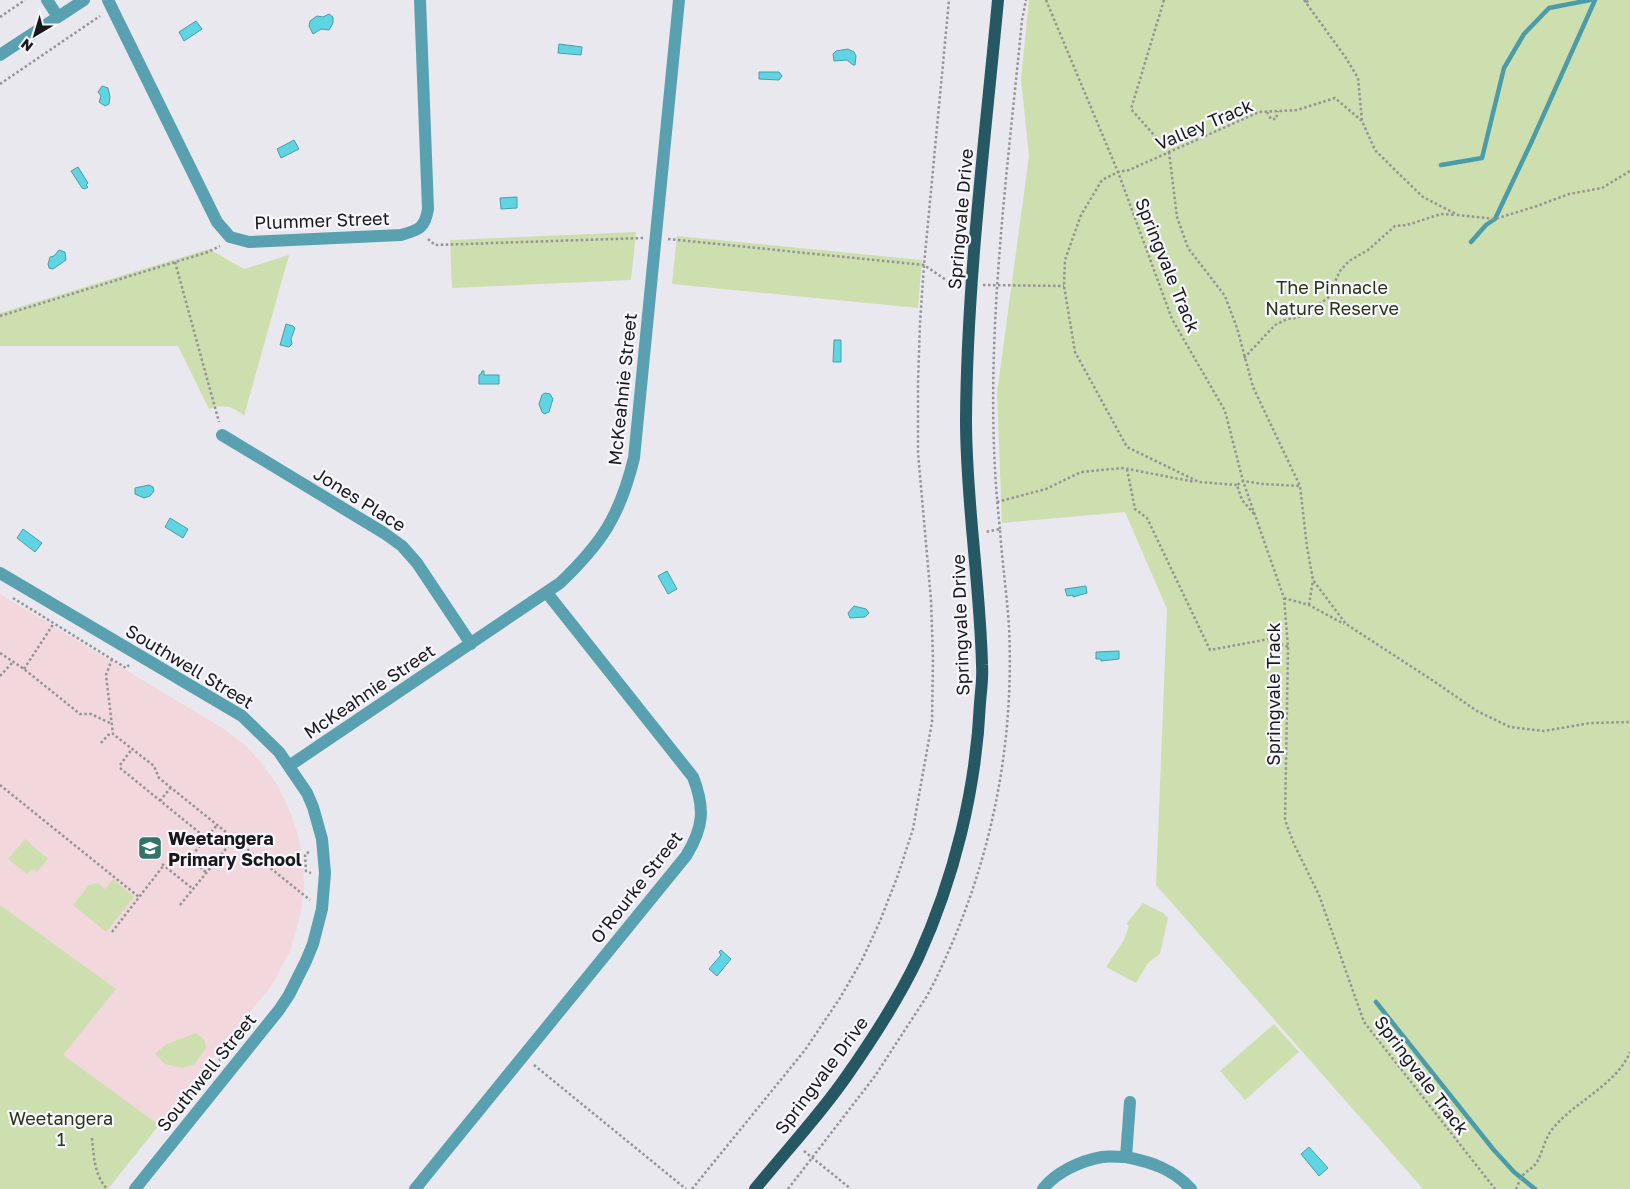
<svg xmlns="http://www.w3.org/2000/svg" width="1630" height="1189" font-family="'Golos Text',sans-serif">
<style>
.education{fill:#f2d7dd}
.green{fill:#cddfae}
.water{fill:#5fd5e4;stroke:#4a9da8}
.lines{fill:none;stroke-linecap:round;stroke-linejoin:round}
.stream{stroke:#4a9da8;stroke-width:4.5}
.path{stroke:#949397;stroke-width:2.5;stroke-dasharray:2.5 2.5;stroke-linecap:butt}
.minor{stroke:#59a1b0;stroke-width:12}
.major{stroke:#255863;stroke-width:12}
.labels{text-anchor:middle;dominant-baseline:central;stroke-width:4.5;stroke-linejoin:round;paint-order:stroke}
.street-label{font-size:18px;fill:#19191b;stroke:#f6f6fc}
.park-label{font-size:18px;fill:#2a3514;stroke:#f6f6fc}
.poi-label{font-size:18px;font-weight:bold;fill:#19191b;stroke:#f6f6fc;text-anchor:start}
</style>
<rect width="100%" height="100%" fill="#e9e8ee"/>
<path class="education" d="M 0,594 L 227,731 L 247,747 L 264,766 L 278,786 L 290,812 L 298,835 L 303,860 L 304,885 L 301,913 L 291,949 L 272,985 L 159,1125 L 0,1010 Z"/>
<path class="green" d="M 1029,0 L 1630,0 L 1630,1189 L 1423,1189 L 1156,885 L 1167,609 L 1125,512 L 1002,523 L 997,393 L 1029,156 L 1021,79 Z
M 636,232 L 631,280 L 452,288 L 450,240 Z
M 677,236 L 922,260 L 918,308 L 672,284 Z
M 209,249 L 244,269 L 289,255 L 244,416 C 233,406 223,404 209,409 L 178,346 L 0,346 L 0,313 Z
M 25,839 L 48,859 L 37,872 L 32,869 L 27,874 L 8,859 Z
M 113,879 L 134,897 L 106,932 L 73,905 L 89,885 L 98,883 L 105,889 Z
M 1143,903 L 1163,913 L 1168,918 L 1160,954 L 1148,963 L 1136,983 L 1106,967 L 1124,940 L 1129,926 L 1126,924 Z
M 0,905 L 116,989 L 63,1055 L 159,1125 L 108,1189 L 0,1189 Z
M 1274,1024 L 1299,1052 L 1245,1100 L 1220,1071 Z
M 196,1033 L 205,1040 L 206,1048 L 195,1064 L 182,1068 L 165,1064 L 155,1054 L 165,1045 Z"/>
<path class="water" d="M 329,14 L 333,17 L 333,23 L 329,30 L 321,29 L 313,34 L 309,26 L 310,21 L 317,16 L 323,17 Z
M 196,21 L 202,29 L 184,41 L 179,32 Z
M 559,44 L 582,47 L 581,55 L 558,53 Z
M 848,49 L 854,52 L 856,56 L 855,65 L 853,65 L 847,60 L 834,61 L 833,54 L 836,51 Z
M 759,72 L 779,72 L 782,76 L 779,80 L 759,79 Z
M 102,86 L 108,88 L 110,97 L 109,104 L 105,106 L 99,102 L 101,96 L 98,92 Z
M 294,140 L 299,149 L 281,158 L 277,149 Z
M 78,167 L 88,183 L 86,185 L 88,187 L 85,189 L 82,188 L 71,171 Z
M 517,197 L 517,208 L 501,209 L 500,198 Z
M 59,250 L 65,252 L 66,260 L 53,269 L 49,268 L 48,264 L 50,257 L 54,256 Z
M 286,324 L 293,326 L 295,328 L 291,339 L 292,344 L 289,347 L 280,345 Z
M 834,340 L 841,340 L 841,362 L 833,362 Z
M 482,371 L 484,371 L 484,375 L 499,375 L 499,384 L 479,384 L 479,375 L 481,374 Z
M 545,393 L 550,394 L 553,399 L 549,412 L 544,414 L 542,412 L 539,404 L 542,395 Z
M 149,485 L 153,487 L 154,491 L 150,496 L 144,498 L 135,494 L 135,488 Z
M 170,518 L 188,529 L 183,538 L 165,527 Z
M 23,529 L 42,543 L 35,552 L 17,538 Z
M 667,571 L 677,589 L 668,594 L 658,576 Z
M 1086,586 L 1087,593 L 1073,597 L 1073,595 L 1067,596 L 1065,589 Z
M 854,606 L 866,609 L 869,613 L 865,617 L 850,618 L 848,613 Z
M 1119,651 L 1119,659 L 1101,661 L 1101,659 L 1096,659 L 1096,652 Z
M 721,950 L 731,959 L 717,976 L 709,969 L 721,955 L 719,952 Z
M 1309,1147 L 1328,1168 L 1319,1176 L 1301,1154 Z"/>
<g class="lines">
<path class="stream" d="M 1441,165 L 1482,158 L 1504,68 L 1524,34 L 1549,8 L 1590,0
M 1471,242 L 1486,225 L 1495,219 L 1531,143 L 1595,0
M 1376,1002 L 1493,1149 L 1514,1172 L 1535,1189"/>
<path class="path" d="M 1046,0 L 1118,172 L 1172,319 L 1225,411 L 1243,481 L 1284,598 L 1288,647 L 1285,820 L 1294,844 L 1319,895 L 1364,1022 L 1495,1189
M 1164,0 L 1131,109 L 1169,152
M 1304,0 L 1346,58 L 1358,78 L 1362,121
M 1306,2 L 1311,0
M 0,17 L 25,0
M 0,84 L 100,16
M 1267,112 L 1271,119 L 1276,119 L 1278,111
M 1169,152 L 1177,217 L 1188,248 L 1225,296 L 1237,328 L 1253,387 L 1300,486 L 1307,547 L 1313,580 L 1346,624 L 1435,682 L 1477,711 L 1510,727 L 1544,731 L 1590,723 L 1630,722
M 428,239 L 435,245 L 643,238
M 668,239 L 924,265 L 952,284 L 958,284
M 175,262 L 219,422
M 983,285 L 1064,286
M 0,316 L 208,252 L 220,246
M 1244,358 L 1275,325 L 1287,319 L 1297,318 L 1308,313 L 1330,296 L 1334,284 L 1340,271 L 1349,261 L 1368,250 L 1395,226 L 1407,225 L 1441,214 L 1456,215
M 1127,469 L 1135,509 L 1147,518 L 1210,650 L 1269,639 L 1288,647
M 1237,485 L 1199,482 L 1127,447 L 1075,352 L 1064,286 L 1065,260 L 1081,215 L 1102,180 L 1118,172 L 1129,170 L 1259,112 L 1297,110 L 1335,98 L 1362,121 L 1375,150 L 1398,173 L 1423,197 L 1458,215 L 1495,219 L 1537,206 L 1569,194 L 1602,188 L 1630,171
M 997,502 L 1046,489 L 1081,472 L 1123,468 L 1195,482
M 1254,514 L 1242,500 L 1237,485 L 1243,481 L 1263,484 L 1300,486
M 1000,529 C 981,363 1006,187 1022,20 L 1026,0
M 13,598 L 126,668 L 129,665
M 1284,598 L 1309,605 L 1344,624
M 1309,605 L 1313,580
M 0,653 L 24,669 L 80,714 L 91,714 L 112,724
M 112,659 L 106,675 L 113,734 L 154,766 L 159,778 L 310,900
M 24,669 L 54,623
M 0,676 L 13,662
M 101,743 L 108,735 L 113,734
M 120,765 L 132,749
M 120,768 L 206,838
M 0,785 L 139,897
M 160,801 L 171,787
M 309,852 L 305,854 L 306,871 L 311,873
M 188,858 L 207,873
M 189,859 L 217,825
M 162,864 L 193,889
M 180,905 L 234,839
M 112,932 L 164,865
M 534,1065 L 686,1189
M 169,1123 L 173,1117 L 231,1046
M 92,1138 C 94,1157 94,1174 107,1189
M 804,1151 L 851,1189
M 692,1189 L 805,1050 L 840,998 L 862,960 L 880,921 L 898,875 L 913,829 L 932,722 L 933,658 L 931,600 L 918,453 L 918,383 L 920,323 L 924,265 L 949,0
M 788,1189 L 875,1076 L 927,996 C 938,976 947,955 956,934 C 996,836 1014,733 1009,627 C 1007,595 1002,562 1000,529 L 985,532
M 1516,1189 C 1518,1185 1520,1179 1523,1175 C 1528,1170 1533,1168 1537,1162 C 1543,1151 1545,1137 1554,1127 C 1576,1101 1617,1084 1630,1052"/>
<path class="minor" d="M 47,0 L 58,17
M 108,0 L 217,222 L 230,237 L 249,242 L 401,235 C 419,230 425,228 428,209 L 420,0
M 0,55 L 84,0
M 222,435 L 384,533 L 402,546 L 417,563 L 471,644
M 0,573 L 242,716 L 279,752 L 307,793 L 313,807 L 322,839 L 325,873 L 322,909 L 313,944 L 306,961 L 289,995 L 279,1010 L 135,1189
M 289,766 L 560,583 C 603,542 620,515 634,458 L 679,0
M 1126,1157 C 1151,1162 1173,1169 1191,1189
M 415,1189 L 686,856 C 704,827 705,808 693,777 L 547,593
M 1043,1189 C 1056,1172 1080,1161 1102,1157 C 1109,1156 1118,1157 1126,1157 L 1130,1102"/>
<path class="major" d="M 755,1189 C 785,1152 819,1116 846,1077 C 872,1040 899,998 918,958 C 954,879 976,790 980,703 C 981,690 983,678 982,665 C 980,583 966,502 966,420 C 967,280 985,140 998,0"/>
</g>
<defs>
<symbol id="school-square" viewBox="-11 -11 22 22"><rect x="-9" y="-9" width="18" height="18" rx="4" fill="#317568" stroke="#f6f6fc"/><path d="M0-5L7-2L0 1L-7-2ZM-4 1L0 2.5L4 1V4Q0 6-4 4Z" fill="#fff"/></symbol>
</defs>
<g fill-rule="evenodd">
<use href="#school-square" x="136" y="834" width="28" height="28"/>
</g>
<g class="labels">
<g class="street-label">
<text transform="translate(1204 124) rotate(-23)">Valley Track</text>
<text transform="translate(960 219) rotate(-85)">Springvale Drive</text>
<text transform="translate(322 220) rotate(-2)">Plummer Street</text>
<text transform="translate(1168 265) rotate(68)">Springvale Track</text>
<text transform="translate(622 389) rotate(-84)">McKeahnie Street</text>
<text transform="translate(360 499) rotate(32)">Jones Place</text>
<text transform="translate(960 625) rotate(-92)">Springvale Drive</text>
<text transform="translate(190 666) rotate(31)">Southwell Street</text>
<text transform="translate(369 691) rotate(-34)">McKeahnie Street</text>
<text transform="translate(1273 694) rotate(-90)">Springvale Track</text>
<text transform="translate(636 887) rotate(-52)">O'Rourke Street</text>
<text transform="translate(206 1072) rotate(-51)">Southwell Street</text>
<text transform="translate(821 1075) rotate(-53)">Springvale Drive</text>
<text transform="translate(1422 1075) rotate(53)">Springvale Track</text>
</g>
<g class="park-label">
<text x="1332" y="287">The Pinnacle<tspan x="1332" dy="21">Nature Reserve</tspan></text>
<text x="61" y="1118">Weetangera<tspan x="61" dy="21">1</tspan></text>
</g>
<g class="poi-label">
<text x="168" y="838">Weetangera<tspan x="168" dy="21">Primary School</tspan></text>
</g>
</g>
<g transform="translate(35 35) rotate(218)" stroke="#f6f6fc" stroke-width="4" paint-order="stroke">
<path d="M0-4L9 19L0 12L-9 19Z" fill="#19191b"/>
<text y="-8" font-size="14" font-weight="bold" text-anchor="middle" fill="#19191b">N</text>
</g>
</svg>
